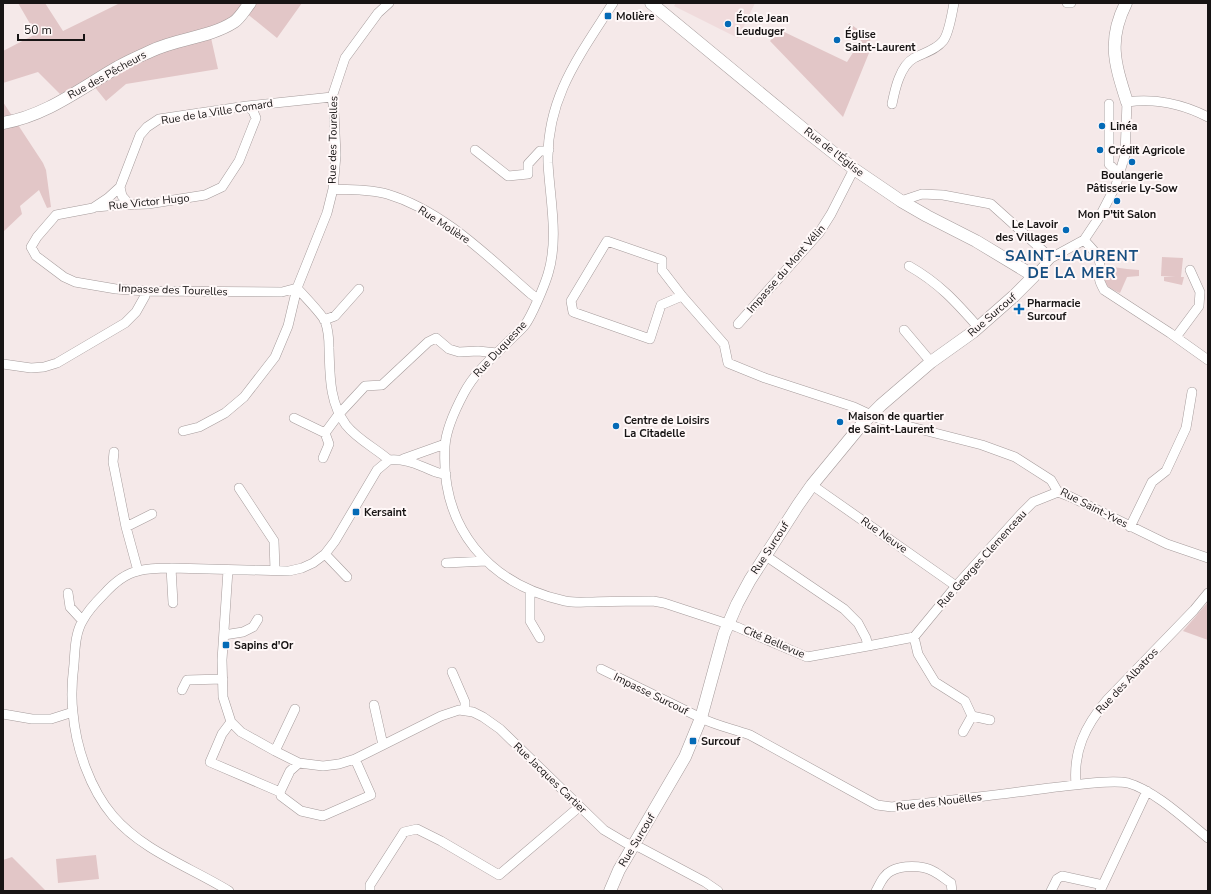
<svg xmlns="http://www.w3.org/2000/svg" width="1211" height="894" font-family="'Nunito Sans',sans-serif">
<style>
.built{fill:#f0dbdc}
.green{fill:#e2c6c7}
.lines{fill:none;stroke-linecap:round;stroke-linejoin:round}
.street-casing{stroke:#a59b9b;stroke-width:10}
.secondary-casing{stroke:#a59b9b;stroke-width:13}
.street{stroke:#fff;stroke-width:9}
.secondary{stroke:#fff;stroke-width:12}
.poi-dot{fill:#046ab6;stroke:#fff8f8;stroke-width:1.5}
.labels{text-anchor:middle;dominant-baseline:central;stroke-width:4;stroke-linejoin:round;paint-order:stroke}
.poi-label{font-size:11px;font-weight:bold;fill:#171414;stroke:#fff8f8;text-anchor:start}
.street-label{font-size:11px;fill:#171414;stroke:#fff8f8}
.district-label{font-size:15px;font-weight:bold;letter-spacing:1px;fill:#174e80;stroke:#fff8f8}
</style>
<rect width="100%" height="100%" fill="#f5e9e9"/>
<path class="built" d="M 676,3 L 755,3 L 738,38 L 674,6 Z"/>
<path class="green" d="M 18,3 L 45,3 L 63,31 L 120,3 L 302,3 L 277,38 L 240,8 L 231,18 L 209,29 L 218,69 L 126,84 L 106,101 L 89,80 L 60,94 L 38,72 L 3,83 L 3,51 L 36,34 Z
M 849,23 L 870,38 L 871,48 L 843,117 L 770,41 L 780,30 L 847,62 L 861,40 L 846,30 Z
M 3,102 L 43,163 L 46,170 L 51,207 L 47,208 L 39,190 L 20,206 L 22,214 L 3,232 Z
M 1162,257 L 1183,258 L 1181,277 L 1184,277 L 1182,285 L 1164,281 L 1164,277 L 1175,277 L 1161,276 Z
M 1106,266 L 1127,269 L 1139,270 L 1139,276 L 1127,277 L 1120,293 C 1103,285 1103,285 1104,267 Z
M 1208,602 L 1208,640 L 1183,631 Z
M 96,855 L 99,879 L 58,883 L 56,859 Z
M 12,857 L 46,891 L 3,891 L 3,860 Z"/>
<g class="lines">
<defs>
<path id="street" d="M 613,3 C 580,55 546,98 548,163 C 550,200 559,238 548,274 C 544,287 532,315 525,325 C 521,330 515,335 511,339 C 494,356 475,372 464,393 C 456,408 446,429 445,446 C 440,527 488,584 565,601 C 574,603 584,602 593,602 C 613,601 633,601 653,601 L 664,603 L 737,627 L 807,657 L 868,646 L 866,638 L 858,623 L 844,609 L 766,556
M 1067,3 L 1071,3
M 892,104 C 895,89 900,66 914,58 C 923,53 936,50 943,41 C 949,34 952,13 954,3
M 1109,104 L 1109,164 L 1120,175
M 475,150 L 508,176 L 528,174 L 528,164 L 540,151 L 549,150
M 120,187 L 108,198 L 93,208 L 56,215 L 37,237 L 31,247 L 36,256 L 64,277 L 75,282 L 116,289 L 146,291 L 282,292 L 297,288
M 333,189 C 351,190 370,189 387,194 C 444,211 488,257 531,294 L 538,299
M 901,201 L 922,194 L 943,195 L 991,204 L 1051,258
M 130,205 L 122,196 L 120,187 L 140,135 L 147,127 L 159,119 L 247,106 L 332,97
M 96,207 L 118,205 L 148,204 L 205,195 L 222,187 L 239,161 L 256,118 L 253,111 L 247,106
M 1084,240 C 1090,247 1101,256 1100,266 C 1100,279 1097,277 1104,290 L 1170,333 L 1208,360
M 909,266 C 939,283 956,302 978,327
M 1034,276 L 1051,258 L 1084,240 L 1100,216 L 1116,185 L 1125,155 L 1127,102 C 1154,98 1183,104 1208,117
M 297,288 C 304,296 321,313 325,321 C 328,329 329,339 329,348 C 330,375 329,402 346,425 C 357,439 375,448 389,460
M 682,296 L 661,305 L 650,339 L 573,312 L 571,301 L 607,241 L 662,260 L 662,270 L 682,296 L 724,344 L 728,363 L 765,378 L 854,407 L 880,419 L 982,445 L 1015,457 L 1051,480 L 1058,492 L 1071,497 L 1167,544 L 1208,558
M 324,320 L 335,316 L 359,289
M 738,324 L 819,233 L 831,214 L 854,169
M 904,330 L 931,362
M 1176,337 L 1199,306 L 1200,292 L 1190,270
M 3,364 L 31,368 L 44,367 L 57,363 L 125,323 L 136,312 L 145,296 L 146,291
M 294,418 L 325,433 L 339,414 L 365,386 L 382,385 L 428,342 L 436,338 L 449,349 L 459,352 L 478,351 L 497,353
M 183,431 L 199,427 L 225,413 L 244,397 L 275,357 L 288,326 L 297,288 L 327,213 L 333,189 L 336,155 L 334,112 L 332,97 L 345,58 L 378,13 L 389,3
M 114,452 L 113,462 L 126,527 L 138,571
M 323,458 L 329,444 L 325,433
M 403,459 L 445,444
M 812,485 L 956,586
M 239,488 L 274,541 L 275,570
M 126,527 L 152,514
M 1130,527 L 1152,482 L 1166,471 L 1186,428 L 1192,392
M 325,554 L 347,577
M 446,563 L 486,561
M 171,568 L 173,603
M 228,570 L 222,660 L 223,697 L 231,722 L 241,732 L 275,751 L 299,763 L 323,766 L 339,764 L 355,759 L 441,716 L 459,710 L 473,712 L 483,717 L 500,729 L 604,830 L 626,843 L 641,848 L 705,882 L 718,891
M 530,590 L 530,621 L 540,638
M 68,593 L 70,607 L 82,620
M 224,635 L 243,632 L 253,627 L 258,619
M 914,637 L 956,586 L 1020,515 L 1033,502 L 1058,492
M 868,646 L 914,637 L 918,654 L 935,682 L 965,701 L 972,716
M 601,669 L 701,718 C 717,726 734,729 750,735 L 877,805 L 892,807 C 944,801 997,795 1049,788 C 1070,786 1109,779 1128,783 C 1154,790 1187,821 1208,838
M 452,672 L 465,702 L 465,710
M 182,690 L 187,680 L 223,679
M 374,705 L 383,745
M 3,714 L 32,719 L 51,719 L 73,712
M 231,722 L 222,734 L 210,762 L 280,792
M 963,732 L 972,716 L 990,720
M 275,751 L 295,709
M 299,763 L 290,771 L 280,792 L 281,796 L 301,811 L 323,816 L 371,795 L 355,759
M 1076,785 C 1073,751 1085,726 1107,700 L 1194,610 L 1208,593
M 229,891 C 190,867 143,851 113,816 C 90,789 76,748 73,713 C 71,697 72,680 74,664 C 75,650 75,633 83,620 C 88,610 96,602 104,594 C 113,584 124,574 138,571 C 149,568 160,568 171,568 L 289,571 L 302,568 L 313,563 L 325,554 L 335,541 L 377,470 L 389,460 C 401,459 410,461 421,466 C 430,469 436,474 446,474
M 370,891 L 370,885 L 404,832 L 417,829 L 441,841 L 499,875 L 579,807
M 876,891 C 880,884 883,875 891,871 C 902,865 922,865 933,871 C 939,874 945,879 951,883 L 952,891
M 1051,891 L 1057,879 L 1062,876 L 1103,885
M 1100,891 L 1147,791"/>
<path id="secondary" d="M 1126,3 C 1107,41 1115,64 1127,102
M 3,123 C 46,116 81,88 118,67 C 128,61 140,56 151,51 C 178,38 209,38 234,22 C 240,18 245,9 250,3
M 610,891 L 619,870 L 685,757 L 701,718 L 724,634 L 737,604 L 750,580 L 798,505 L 812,485 L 863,423 L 881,405 L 931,362 L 973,332 L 1014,296 L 1034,276 L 976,241 L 927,216 L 901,201 L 854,169 L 806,131 L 651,3"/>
</defs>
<use href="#street" class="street-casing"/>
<use href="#secondary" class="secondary-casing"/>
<use href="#street" class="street"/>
<use href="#secondary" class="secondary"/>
</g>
<g class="poi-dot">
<rect x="604" y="12" width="8" height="8" rx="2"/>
<circle cx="728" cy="24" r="4"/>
<circle cx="837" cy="40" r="4"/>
<circle cx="1102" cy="126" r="4"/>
<circle cx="1100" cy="150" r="4"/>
<circle cx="1132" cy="162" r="4"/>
<circle cx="1117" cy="201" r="4"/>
<circle cx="1066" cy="230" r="4"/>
<path d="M1017 303h4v4h4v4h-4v4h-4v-4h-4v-4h4z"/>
<circle cx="840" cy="422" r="4"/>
<circle cx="616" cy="426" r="4"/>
<rect x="352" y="508" width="8" height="8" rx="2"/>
<rect x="222" y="641" width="8" height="8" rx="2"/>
<rect x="689" y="737" width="8" height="8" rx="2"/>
</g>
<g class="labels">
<g class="poi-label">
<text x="616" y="16">Molière</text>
<text x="736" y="18">École Jean<tspan x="736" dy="13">Leuduger</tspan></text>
<text x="845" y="34">Église<tspan x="845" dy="13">Saint-Laurent</tspan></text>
<text x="1110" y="126">Linéa</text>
<text x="1108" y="150">Crédit Agricole</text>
<text x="1132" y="175" text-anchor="middle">Boulangerie<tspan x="1132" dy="13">Pâtisserie Ly-Sow</tspan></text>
<text x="1117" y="214" text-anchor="middle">Mon P'tit Salon</text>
<text x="1058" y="224" text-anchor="end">Le Lavoir<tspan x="1058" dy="13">des Villages</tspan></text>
<text x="1027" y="303">Pharmacie<tspan x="1027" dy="13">Surcouf</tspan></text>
<text x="848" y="416">Maison de quartier<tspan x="848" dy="13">de Saint-Laurent</tspan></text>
<text x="624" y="420">Centre de Loisirs<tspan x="624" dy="13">La Citadelle</tspan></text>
<text x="364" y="512">Kersaint</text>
<text x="234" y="645">Sapins d'Or</text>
<text x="701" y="741">Surcouf</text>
</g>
<g class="street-label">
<text transform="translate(107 75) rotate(-29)">Rue des Pêcheurs</text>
<text transform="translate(217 112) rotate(-9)">Rue de la Ville Comard</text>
<text transform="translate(333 140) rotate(-89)">Rue des Tourelles</text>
<text transform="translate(834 152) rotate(38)">Rue de l'Église</text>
<text transform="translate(149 202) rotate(-6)">Rue Victor Hugo</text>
<text transform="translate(444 225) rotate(33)">Rue Molière</text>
<text transform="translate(786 269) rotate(-49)">Impasse du Mont Vélin</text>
<text transform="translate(173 290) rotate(2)">Impasse des Tourelles</text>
<text transform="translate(992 315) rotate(-41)">Rue Surcouf</text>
<text transform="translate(500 349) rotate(-47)">Rue Duquesne</text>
<text transform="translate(1094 508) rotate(27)">Rue Saint-Yves</text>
<text transform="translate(884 535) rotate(35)">Rue Neuve</text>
<text transform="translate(770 548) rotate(-57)">Rue Surcouf</text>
<text transform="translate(982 559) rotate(-48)">Rue Georges Clemenceau</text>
<text transform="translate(774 642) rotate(23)">Cité Bellevue</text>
<text transform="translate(1127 681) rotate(-47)">Rue des Albatros</text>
<text transform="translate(651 694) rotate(26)">Impasse Surcouf</text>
<text transform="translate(550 778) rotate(44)">Rue Jacques Cartier</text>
<text transform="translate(939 802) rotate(-7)">Rue des Nouëlles</text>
<text transform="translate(637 840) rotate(-59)">Rue Surcouf</text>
</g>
<g class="district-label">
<text x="1072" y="256">SAINT-LAURENT<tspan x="1072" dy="17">DE LA MER</tspan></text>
</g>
</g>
<rect width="1211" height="894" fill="none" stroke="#171414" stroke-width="8"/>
<path d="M18 34v6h66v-6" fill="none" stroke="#171414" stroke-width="2"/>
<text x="24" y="34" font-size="12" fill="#171414" stroke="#fff8f8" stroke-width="3" paint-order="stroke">50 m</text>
</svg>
